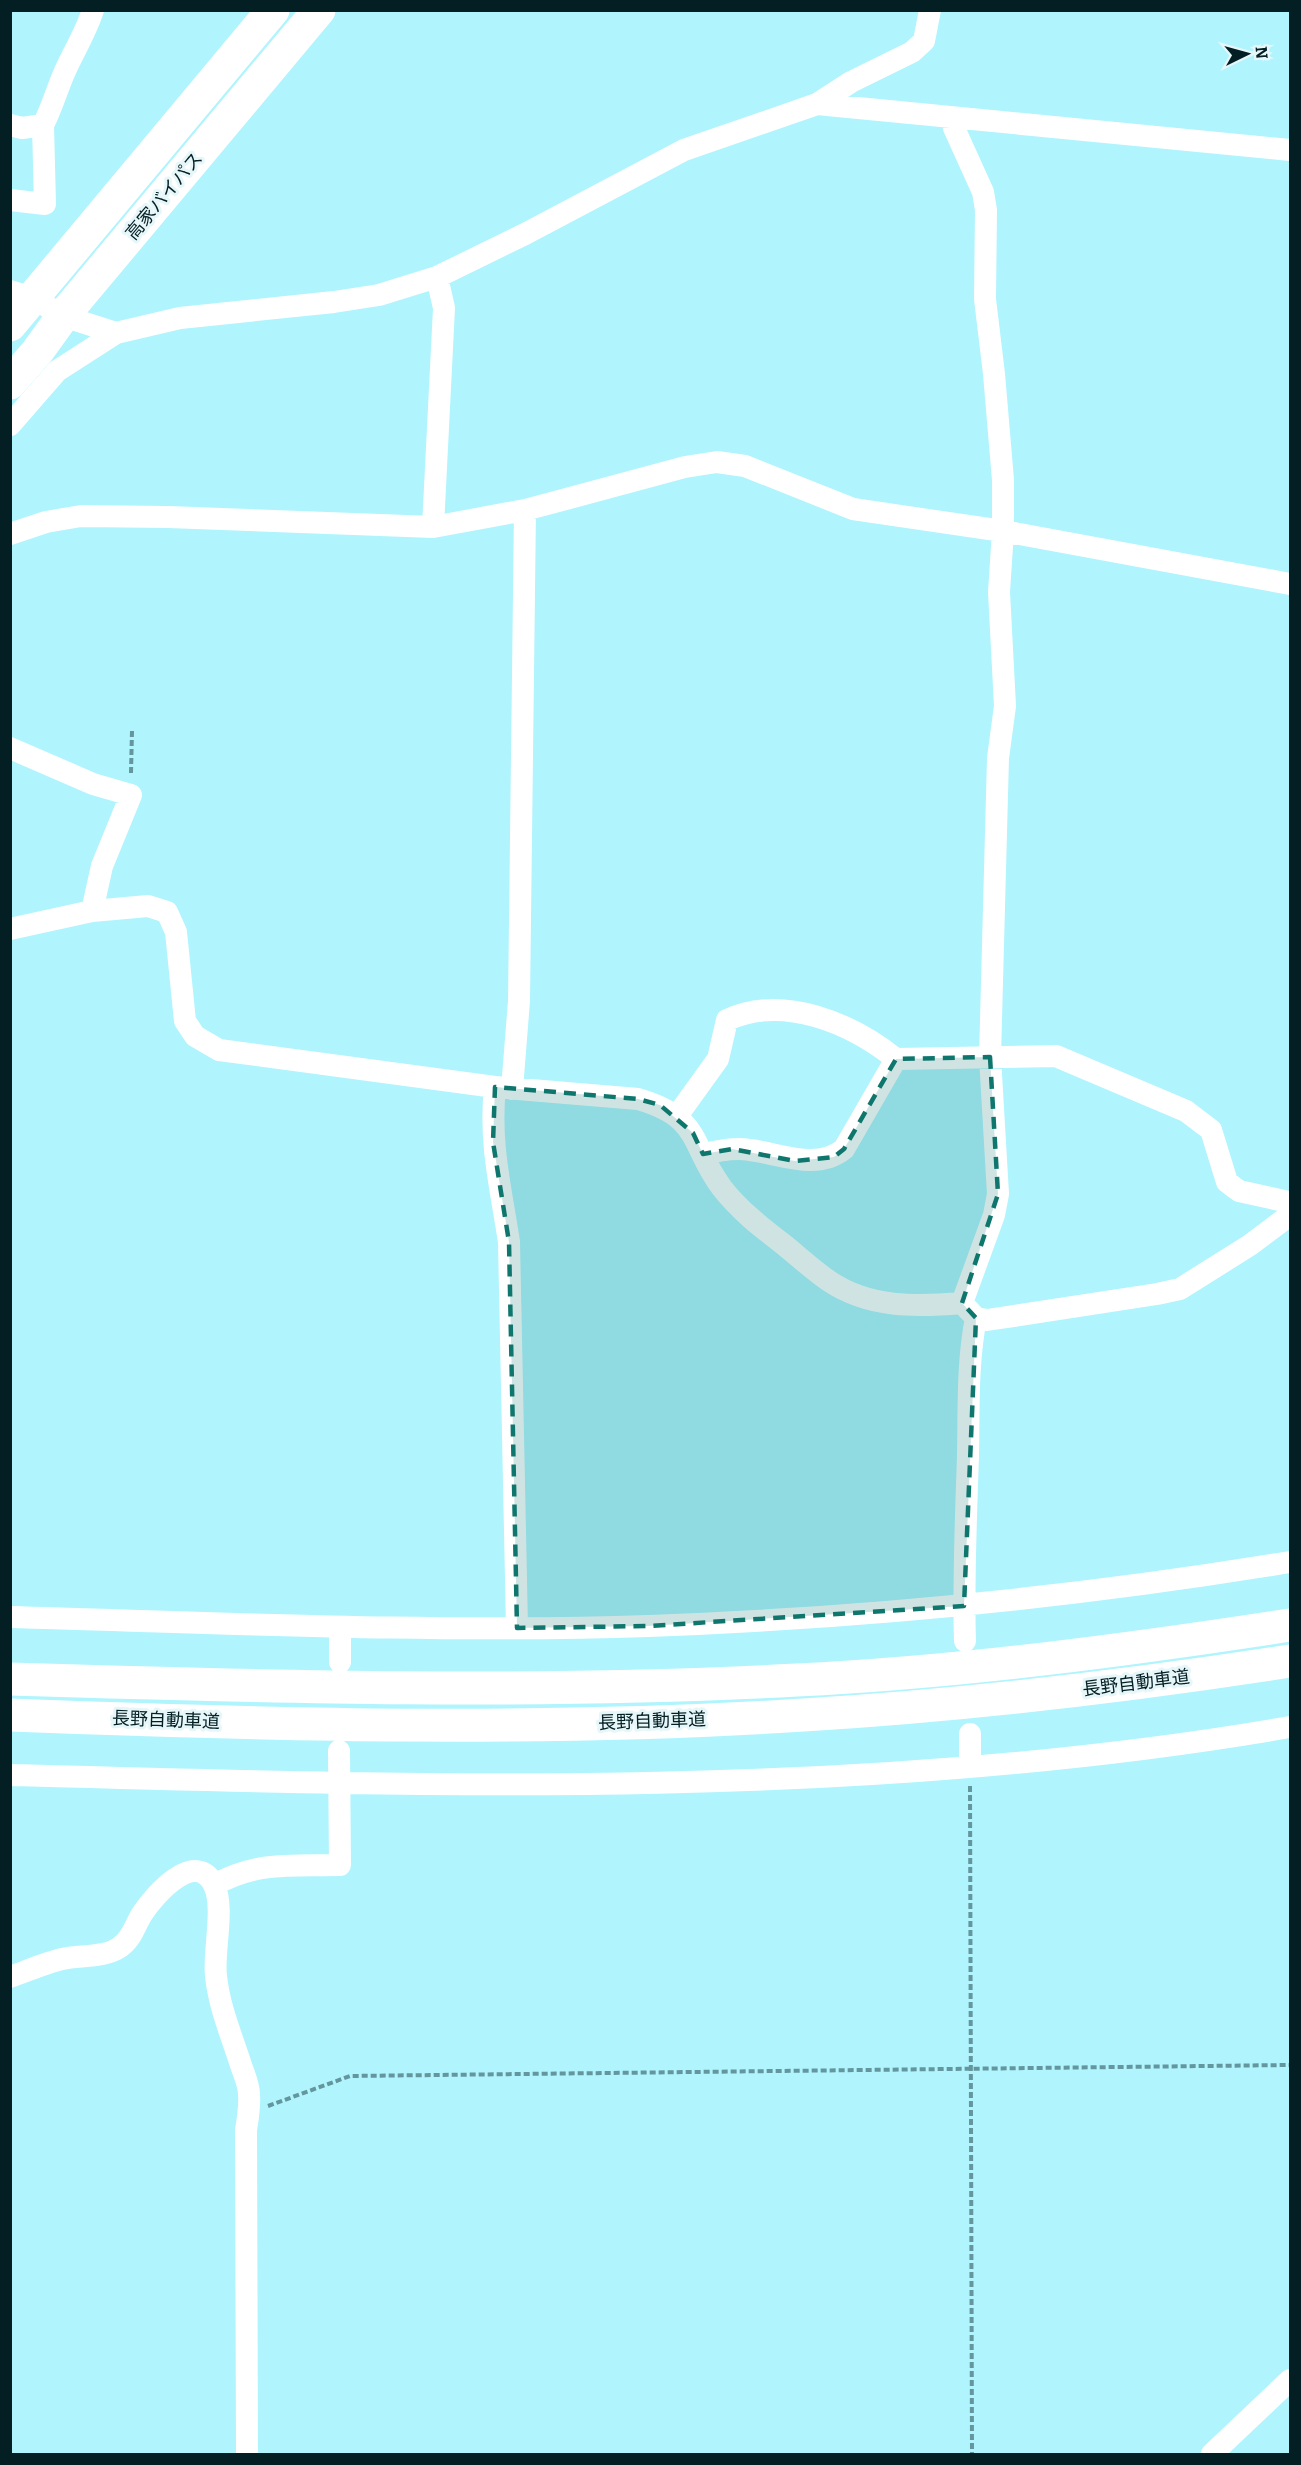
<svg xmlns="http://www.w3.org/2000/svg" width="1301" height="2465" font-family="Bitter,'Noto Sans JP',serif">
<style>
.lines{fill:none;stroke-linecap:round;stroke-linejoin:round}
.path{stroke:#63969d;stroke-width:4;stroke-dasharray:6 3;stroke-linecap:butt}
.minor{stroke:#fff;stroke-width:22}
.highway{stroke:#fff;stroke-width:33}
.marked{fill:#0f766e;fill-opacity:0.2;stroke:#0f766e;stroke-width:4.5;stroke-dasharray:12 8;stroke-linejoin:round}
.labels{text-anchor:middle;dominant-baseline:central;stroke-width:6;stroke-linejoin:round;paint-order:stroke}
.street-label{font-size:18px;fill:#031f23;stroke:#e7f7f9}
</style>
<rect width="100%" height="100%" fill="#b0f4fe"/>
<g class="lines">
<path class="path" d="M 131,773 L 132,731
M 970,1786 L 972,2454
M 268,2106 L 350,2076 L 1290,2065"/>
<path class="minor" d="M 817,104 L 1290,150
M 952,117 L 954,128 L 983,192 L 986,210 L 985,299 L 994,374 L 1003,480 L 1003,531 L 999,592 L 1005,706 L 998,758 L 990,1057 L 998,1194 L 994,1215 L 962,1303
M 10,125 L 22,128 L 43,125 C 52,108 57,89 65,71 C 74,51 86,32 93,10
M 10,200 L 45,204 L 43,125
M 10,291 L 33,298 L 63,316 L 116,333
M 10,425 L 57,371 L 116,333 L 180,318 L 334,302 L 379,295 L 437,277 L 525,234 L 684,150 L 817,104 L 851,82 L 912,52 L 924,41 L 930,10
M 433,527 L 444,308 L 437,277
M 10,534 L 46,522 L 81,516 L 168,517 L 433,527 L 525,510 L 685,467 L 717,462 L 745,466 L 853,509 L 1003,531 L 1290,584
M 10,748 L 93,784 L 131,795 L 102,866 L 92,911
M 10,929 L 92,911 L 148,906 L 167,912 L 176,932 L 185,1021 L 195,1036 L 219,1050 L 495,1087 L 638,1099 C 703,1118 689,1144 722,1188 C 739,1210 761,1227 783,1244 C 798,1256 813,1270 829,1281 C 869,1308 916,1307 962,1303 L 976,1318 L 987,1320 L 1157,1294 L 1180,1289 L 1250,1245 L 1290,1215
M 896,1059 L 1056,1056 L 1186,1111 L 1211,1130 L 1227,1182 L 1239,1191 L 1284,1201 L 1290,1205
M 495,1087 C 489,1144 501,1188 509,1242 L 517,1628
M 512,1089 L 519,1001 L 525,510
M 677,1116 L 718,1059 L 727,1020 C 783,994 851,1023 896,1059 L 844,1149 C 817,1171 781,1154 750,1150 C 734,1147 719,1151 703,1154
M 10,1617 C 223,1623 436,1633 649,1626 C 864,1618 1078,1597 1290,1562
M 965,1641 C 963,1580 966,1518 968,1456 C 969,1411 967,1363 976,1318
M 340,1662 L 340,1627
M 970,1734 L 970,1767
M 10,1775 C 437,1787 869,1800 1290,1727
M 214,1885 C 258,1861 291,1866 340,1865 L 339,1751
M 10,1977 C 27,1971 45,1963 62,1959 C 80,1955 105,1958 120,1947 C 132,1939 135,1925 142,1914 C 155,1894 196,1848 214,1885 C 225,1907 213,1952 216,1976 C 219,2005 230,2032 239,2059 C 242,2070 249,2083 249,2094 C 250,2107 248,2118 246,2130 L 247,2454
M 1212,2454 L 1290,2380"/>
<path class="highway" d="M 10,325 L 273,10
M 10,383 L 37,352 L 63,316 L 319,10
M 10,1679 C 273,1687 535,1694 797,1680 C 962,1672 1127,1650 1290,1625
M 10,1715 C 274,1725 540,1732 804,1715 C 967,1705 1129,1686 1290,1661"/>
</g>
<path class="marked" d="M 990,1057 L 998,1194 L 962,1303 L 976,1318 L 964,1606 L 648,1626 L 517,1628 L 509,1242 L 493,1142 L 495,1087 L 638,1099 L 660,1105 L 693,1133 L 703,1154 L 732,1149 L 795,1161 L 834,1157 L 844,1149 L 896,1059 Z"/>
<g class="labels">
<g class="street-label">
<text transform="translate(164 196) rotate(-50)">高家バイパス</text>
<text transform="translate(1136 1683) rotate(-7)">長野自動車道</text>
<text transform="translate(166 1720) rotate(2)">長野自動車道</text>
<text transform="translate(652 1721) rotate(-2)">長野自動車道</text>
</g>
</g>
<rect width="1301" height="2465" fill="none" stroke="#031f23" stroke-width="24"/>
<g transform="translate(1247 54) rotate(85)" stroke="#e7f7f9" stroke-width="4.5" paint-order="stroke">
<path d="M0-4.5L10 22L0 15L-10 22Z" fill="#031f23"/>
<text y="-9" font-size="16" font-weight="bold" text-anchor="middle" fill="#031f23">N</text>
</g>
</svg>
